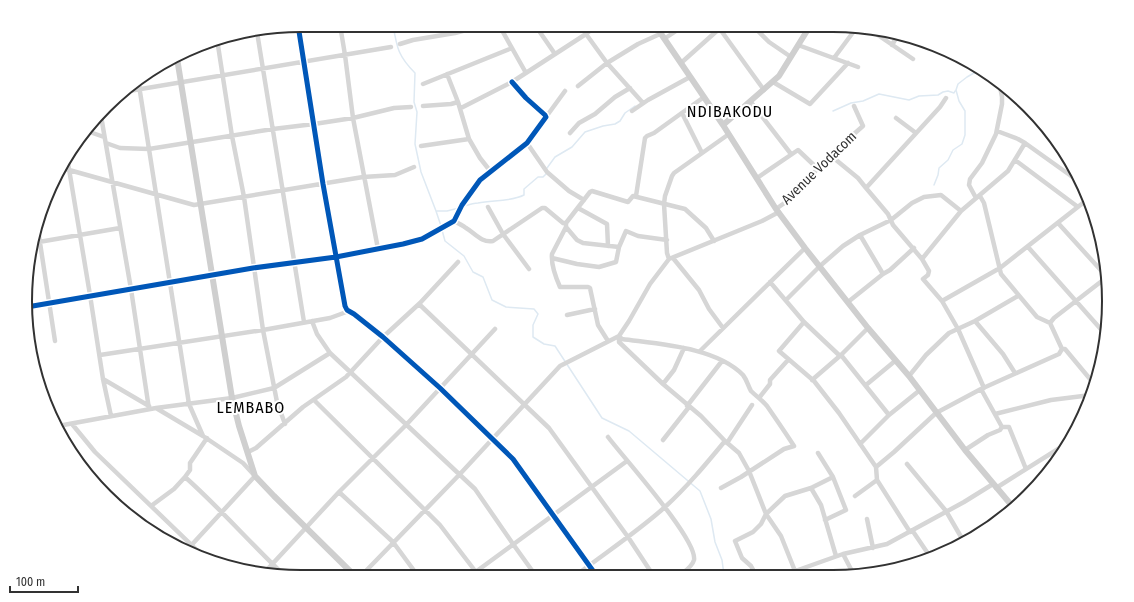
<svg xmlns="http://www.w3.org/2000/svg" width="1134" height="602" font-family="'Fira Sans Condensed',sans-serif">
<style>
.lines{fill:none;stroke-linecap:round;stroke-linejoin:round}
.stream{stroke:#dee9f2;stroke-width:1.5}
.street{stroke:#d6d6d6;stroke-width:4.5}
.secondary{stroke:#cfcfcf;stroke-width:6}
.cycleway-casing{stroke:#fff;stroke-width:8}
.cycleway{stroke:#0057b8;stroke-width:5}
.labels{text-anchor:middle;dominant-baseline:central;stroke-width:4;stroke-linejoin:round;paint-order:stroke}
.street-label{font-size:14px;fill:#323232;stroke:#fff}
.quarter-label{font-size:16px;letter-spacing:1px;fill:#000;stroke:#fff}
.rim{fill:none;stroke:#323232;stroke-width:2}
</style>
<rect width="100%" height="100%" fill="#fff"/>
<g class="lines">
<path class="stream" d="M 393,25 C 397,48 398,56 415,73 L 414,102 L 417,112 L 415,144 L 421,172 L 436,211 L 441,226
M 833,111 L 851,103 L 863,101 L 879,94 L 909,100 L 919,96 L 938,95 L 943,92 L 948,91 L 954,93 L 955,91
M 547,168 L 555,157 L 572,147 L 585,132 L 603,126 L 615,124 L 620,121 L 625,113 L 635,106
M 934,185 L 938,175 L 939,168 L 948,160 L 953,150 L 962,144 L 965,135 L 965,111 L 959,101 L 956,90 L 958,84 L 967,77 L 981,69
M 462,207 C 468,205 473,203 478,203 C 493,200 510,202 524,195 L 524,189 L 538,177 L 543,177 L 546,174
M 437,211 L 447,211 L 459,208
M 442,230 L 445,241 L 464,256 L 473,272 L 483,277 L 492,300 L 506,307 L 534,309 L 538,314 L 533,325 L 533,337 L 544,344 L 555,346 L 602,418 L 629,431 L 700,491 L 711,519 L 715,542 L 722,560 L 724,575
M 712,575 L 722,570"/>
<path class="street" d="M 298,25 L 323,184 L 345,306 L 347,310 L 354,314 L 383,337 L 440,388 L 513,459 L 596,575
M 340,25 L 345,55 L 353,118 L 378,249
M 499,25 L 526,73
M 535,25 L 555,54
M 717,25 L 764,90
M 743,25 L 746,30 L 753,26 L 769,42 L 791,57
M 869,29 L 913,59
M 257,32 L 304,322
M 586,34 L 607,63 L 643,103
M 444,35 L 444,25
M 217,39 L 232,136 L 244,197 L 263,330 L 277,402 L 285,424
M 664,39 L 685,25
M 400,44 L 413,40 L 455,33 L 485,25
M 798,45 L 858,67
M 892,45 L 899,33
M 834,58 L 857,27
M 681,63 L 719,29
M 447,74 L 458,102 L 469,139 L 480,158 L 491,172
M 138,79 L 189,404 L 203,436
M 773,82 L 810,104 L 848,63
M 423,84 L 512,48
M 578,86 L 607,63 L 638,44 L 660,34
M 123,92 L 391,47
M 750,101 L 791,154
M 423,106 L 451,104 L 458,102
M 461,108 L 512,82 L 586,34 L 597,25
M 632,111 L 648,100 L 690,77
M 682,113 L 702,153
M 101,116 L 131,289 L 149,409
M 546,117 L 565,91
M 896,118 L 916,133
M 87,131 L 104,137
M 997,131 L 1018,139 L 1025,143 L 1081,183
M 570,133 L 579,123 L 595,114 L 615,97 L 630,88
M 106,143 L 120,148 L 149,149 L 273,129 L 314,124 L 353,118 L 394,108 L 411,107
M 527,143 L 547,172 L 569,191 L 584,200
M 421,146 L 469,139
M 830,155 L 858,178 L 866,188 L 888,214 L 893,225 L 922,259 L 929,271 L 928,275 L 923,279 L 942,301 L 958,329 L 984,388
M 67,157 L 90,295 L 103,379 L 111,416
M 1015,160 L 1078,207
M 62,168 L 194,205 L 363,177 L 395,175 L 414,167
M 1071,176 L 1075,170
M 757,178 L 798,150 L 818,169
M 866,188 L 940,107 L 946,98
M 636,196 L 645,138 L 647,136 L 654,133 L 704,97
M 980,196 L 984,203 L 1001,274 L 1037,317 L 1050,323
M 976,198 L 969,185 L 970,179 L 982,163 L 996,134 L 1002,104 L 1002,97 L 999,81
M 488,207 L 503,234 L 529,269
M 578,208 L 607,224 L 608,246
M 776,209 L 790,199 L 830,155 L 863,126 L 854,106
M 454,221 C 458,223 462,225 466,228 C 475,233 481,243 493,241 L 542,208 L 545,208 L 563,223 L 566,223 L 590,192 L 592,191 L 628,202 L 633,196 L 685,209 L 706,228 L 714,241
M 37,223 L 55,341
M 566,223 L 566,227 L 552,254 C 551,264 556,278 560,287 L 588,287 L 590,288 L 598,325 L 608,341
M 1058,223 L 1107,277
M 566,227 L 577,240 L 583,243 L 619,247 L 626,231 L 638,236 L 667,240
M 860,235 L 883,274
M 33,243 L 120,228
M 1028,247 L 1106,335
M 552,258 L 577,264 L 599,267 L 616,262 L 619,247
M 673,258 L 699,290 L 709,309 L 723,328
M 669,259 L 667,253 L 664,204 L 665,196 L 672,176 L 674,173 L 729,134
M 922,259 L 961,211 L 1008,171 L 1025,143
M 770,282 L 804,322 L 840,356
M 786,300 L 820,266 L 843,246 L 860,235 L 891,220 L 912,203 L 924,197 L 941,195 L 961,211
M 942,301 L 1000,268 L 1088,199
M 848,302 L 883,274 L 890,270 L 914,248
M 419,304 L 549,428 L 628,537 L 653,575
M 27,307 L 253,268 L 336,257 L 403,244 L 422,239 L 454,221 L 462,205 L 480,180 L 527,143 L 546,117 L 545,115 L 526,98 L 512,82
M 567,315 L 595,309
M 312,321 L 317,334 L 330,353 L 475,489 L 513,544 L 536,576
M 975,321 L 1003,354 L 1015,373
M 804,322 L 779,351 L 814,381 L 839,413 L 876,467 L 877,480 L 910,532
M 619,336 L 622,339 C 658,344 716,347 743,375 C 747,380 748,386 751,391 C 756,396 762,400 767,406 C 776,419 785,432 794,446 L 784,449 L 741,477 L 721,488
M 619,336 L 619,342 L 663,384 L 701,416 L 725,441 L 739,453 L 749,471 L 766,514 L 781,536 L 795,571
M 1062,349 L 1065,349 L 1095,385
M 700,351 L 805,248
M 100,355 L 263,330 L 330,318 L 349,311
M 841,355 L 889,415
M 909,376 L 926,355 L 949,333 L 975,321 L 1018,296
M 103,379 L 149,406
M 812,380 L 841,355 L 868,328
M 663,384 L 674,370 L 684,348
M 866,385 L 895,361
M 981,389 L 1002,427 L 1009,427 L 1026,469
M 759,398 L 770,384 L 770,380 L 788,360
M 314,400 L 440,525 L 479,576
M 687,406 L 722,361
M 156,408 L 203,436 L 243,463 L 255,476 L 186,551
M 995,414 L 1051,400 L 1091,395
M 72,424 L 95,452 L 205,558
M 58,426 L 156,408 L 232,398 L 274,388 L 330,353
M 608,437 C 623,457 698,540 694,560 C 692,567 685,571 680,575
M 663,440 L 689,407
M 727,443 L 752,405
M 860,444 L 889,415 L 920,390
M 965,450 L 988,435 L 1000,430 L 1002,427
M 248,452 L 256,448 L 303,407 L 346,377 L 383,337 L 420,303 L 458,262
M 818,453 L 833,477 L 846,510 L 825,520
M 907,464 L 946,511 L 964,542
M 876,467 L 894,452 L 936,413 L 981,389 L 1059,354 L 1062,349 L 1050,323 L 1054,318 L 1107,277
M 185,477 C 220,508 251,544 285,576
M 811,488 L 821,505 L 836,556
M 996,488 L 1066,444
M 339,492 L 393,542 L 418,576
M 855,496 L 877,480
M 151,506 L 174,489 L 185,477 L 190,470 L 190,463 L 207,438
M 867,519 L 873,548
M 912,530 L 931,558
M 977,536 L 991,527
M 843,554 L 854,575
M 264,573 L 339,492 L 406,425 L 495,329
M 756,575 L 751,566 L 742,558 L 735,541 L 753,532 L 761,524 L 766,514 L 785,496 L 811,488 L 833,477
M 784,575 L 843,554 L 887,544 L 964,502 L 993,484
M 361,576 L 460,474 L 560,366 L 619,336 L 629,321 L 650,284 L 669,259 L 762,221 L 779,212
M 470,576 L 627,461
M 575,576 C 605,553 637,532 665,507 C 687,487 706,464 725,441"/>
<path class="secondary" d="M 655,25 L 723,125 L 776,209 L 805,248 L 868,328 L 909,376 L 965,450 L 1013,507
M 177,58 L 232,398 L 239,426 L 255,476 L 274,496 L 355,576
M 723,125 L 779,76 L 810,26"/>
<defs>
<path id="cycleway" d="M 298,25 L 323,184 L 345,306 L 347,310 L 354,314 L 383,337 L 440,388 L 513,459 L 596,575
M 27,307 L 253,268 L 336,257 L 403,244 L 422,239 L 454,221 L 462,205 L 480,180 L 527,143 L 546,117 L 545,115 L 526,98 L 512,82"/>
</defs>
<use href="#cycleway" class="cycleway-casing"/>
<use href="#cycleway" class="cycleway"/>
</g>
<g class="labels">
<g class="street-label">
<text transform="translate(819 168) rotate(-44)">Avenue Vodacom</text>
</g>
<g class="quarter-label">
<text x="730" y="111">NDIBAKODU</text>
<text x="251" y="407">LEMBABO</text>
</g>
</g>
<path d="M0 0H1134V602H0ZM301 32H833A269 269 0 0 1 1102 301V301A269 269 0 0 1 833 570H301A269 269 0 0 1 32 301V301A269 269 0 0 1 301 32Z" fill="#fff" fill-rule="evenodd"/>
<path class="rim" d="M301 32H833A269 269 0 0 1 1102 301V301A269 269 0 0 1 833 570H301A269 269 0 0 1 32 301V301A269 269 0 0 1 301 32Z"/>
<path d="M10 586v6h68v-6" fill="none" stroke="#323232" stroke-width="2"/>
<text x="16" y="586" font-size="12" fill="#323232" stroke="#ffffff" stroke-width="3" paint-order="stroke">100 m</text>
</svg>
